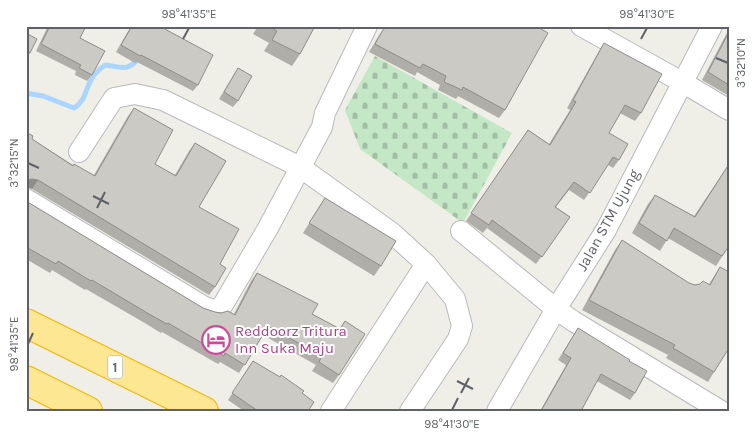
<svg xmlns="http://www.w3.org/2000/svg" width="755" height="437" font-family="Karla,sans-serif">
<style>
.cemetery{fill:url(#cemetery-stones)}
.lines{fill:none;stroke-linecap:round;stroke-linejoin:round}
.stream{stroke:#a9d5ff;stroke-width:5}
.minor-casing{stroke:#b7b9bd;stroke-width:22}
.highway-casing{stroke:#f6b501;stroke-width:30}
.minor{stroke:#fff;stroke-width:20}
.highway{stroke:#fde792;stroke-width:28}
.wall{fill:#afaea9}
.shaded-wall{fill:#8f8d89}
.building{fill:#cccac4;stroke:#8f8d89}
.ticks{fill:none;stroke:#5e6267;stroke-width:2}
.labels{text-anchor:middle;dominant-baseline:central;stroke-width:4;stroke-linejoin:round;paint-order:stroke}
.shield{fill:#fff;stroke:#8e9195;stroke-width:1}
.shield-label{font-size:14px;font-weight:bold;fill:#5e6267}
.street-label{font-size:15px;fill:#5e6267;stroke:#fff}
.hotel-label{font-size:15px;fill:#b23c85;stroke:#fff;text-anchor:start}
.neatline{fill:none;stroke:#5e6267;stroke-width:2}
.ticks-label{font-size:12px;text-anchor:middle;fill:#5e6267}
</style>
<defs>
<pattern id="cemetery-stones" width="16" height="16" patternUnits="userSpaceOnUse" patternTransform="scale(1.25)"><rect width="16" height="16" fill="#c4e7c6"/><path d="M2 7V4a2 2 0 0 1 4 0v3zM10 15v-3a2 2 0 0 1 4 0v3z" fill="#a2bfa5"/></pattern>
</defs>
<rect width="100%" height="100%" fill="#f0efe7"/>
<path class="cemetery" d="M 375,56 L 512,133 L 463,223 L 360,149 L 345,110 Z"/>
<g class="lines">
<path class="stream" d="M 26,93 L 43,96 L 74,108 C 84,102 85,93 89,84 C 92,76 98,70 105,65 C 122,67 127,72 139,58"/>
<defs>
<path id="minor" d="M 581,26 L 682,82 L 729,110
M 79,152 L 114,98 L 135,94 L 163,100 L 300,167 L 392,233 L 426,264 L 455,299 L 462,326 L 458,339 L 410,411
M 26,199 L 203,306 L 213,310 L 219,309 L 224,303 L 268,228 L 322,127 L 325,113 L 367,26
M 461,231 L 556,309 L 573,321 L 721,411
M 331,411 L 426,264
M 497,411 L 556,309 L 606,230 L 712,26"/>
<path id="highway" d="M 26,323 L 204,411
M 26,380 L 88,411"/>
</defs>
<use href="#minor" class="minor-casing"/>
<use href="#highway" class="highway-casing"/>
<use href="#minor" class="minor"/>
<use href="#highway" class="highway"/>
</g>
<path class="wall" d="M 48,26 L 86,26 L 80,38 L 92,75 L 87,81 L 75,75 L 76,71 L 36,51 Z
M 131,26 L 158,26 L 198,85 L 193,91 L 137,62 L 135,63 L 116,52 Z
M 258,26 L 315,26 L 300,54 L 292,66 L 264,51 L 269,43 L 253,34 Z
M 333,26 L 342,26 L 340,30 Z
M 386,26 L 536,26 L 505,110 L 499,118 L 458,96 L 456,99 L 438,90 L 440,85 L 417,72 L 415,76 L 369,52 L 378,37 Z
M 729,29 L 729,96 L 702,80 Z
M 26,33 L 30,53 L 26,58 Z
M 604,43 L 641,113 L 635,121 L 620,113 L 609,133 L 619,160 L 613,168 L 608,165 L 584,200 L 569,190 L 556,207 L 570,217 L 536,264 L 487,228 L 483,233 L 466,221 L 528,130 L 549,144 L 570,110 L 567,108 L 599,51 Z
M 238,68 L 238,101 L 233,107 L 219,99 Z
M 134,108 L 155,164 L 175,175 L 189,151 L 195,143 L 199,207 L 220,264 L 215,287 L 209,295 L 32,189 L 32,139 L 73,165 L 94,175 L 128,116 Z
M 729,164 L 729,246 L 716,266 L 668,238 L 660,251 L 632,233 L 648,204 L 655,195 L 694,216 Z
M 325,198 L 381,266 L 374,276 L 303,233 Z
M 26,201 L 203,308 L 215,312 L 234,314 L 251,281 L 257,273 L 312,314 L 339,329 L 345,321 L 339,375 L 333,383 L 312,371 L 316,365 L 263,335 L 239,373 L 220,362 L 218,364 L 162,332 L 161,333 L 143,322 L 86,289 L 85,290 L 52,270 L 50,273 L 26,259 Z
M 622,240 L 689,283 L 695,285 L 709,284 L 720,267 L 714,372 L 708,382 L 666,358 L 668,355 L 582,310 L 615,250 Z
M 578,328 L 629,361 L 635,393 L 630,400 L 597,381 L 581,411 L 540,411 L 566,365 L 558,360 Z
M 253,361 L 308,411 L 244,411 L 228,400 Z"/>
<path class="shaded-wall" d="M 32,179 L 38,180 L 32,189 L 26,187 L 26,180 Z"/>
<path class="building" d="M 50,26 L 86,26 L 80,38 L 105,51 L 92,75 L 79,68 L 81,65 L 41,44 Z
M 132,26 L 158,26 L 162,29 L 163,28 L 213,55 L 198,85 L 141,55 L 140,56 L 121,45 Z
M 268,26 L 315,26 L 300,54 L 272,40 L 277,31 Z
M 388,26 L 536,26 L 548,33 L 505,110 L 463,87 L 462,90 L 444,82 L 446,76 L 423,64 L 420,68 L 375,44 L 384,28 L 386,29 Z
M 729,32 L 729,85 L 708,72 Z
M 26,33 L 37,39 L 30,53 L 26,51 Z
M 604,43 L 662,74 L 641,113 L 625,105 L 609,133 L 628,144 L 619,160 L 613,157 L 590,193 L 574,182 L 555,207 L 570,217 L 542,257 L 492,220 L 489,225 L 471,213 L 528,130 L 550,145 L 576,102 L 573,100 Z
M 238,68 L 252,76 L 238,101 L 224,92 Z
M 134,108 L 173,130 L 155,164 L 176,176 L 195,143 L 226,161 L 199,207 L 239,229 L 220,264 L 226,268 L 215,287 L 38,180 L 32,179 L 26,180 L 26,132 L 33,136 L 32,139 L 73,166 L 74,164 L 95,176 Z
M 729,164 L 729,246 L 722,256 L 674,228 L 667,241 L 639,223 L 655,195 L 695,217 Z
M 325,198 L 396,241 L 381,266 L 309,223 Z
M 26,201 L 203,308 L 215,312 L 221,313 L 228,311 L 235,315 L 257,273 L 318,304 L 312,314 L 340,329 L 345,321 L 365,334 L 339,375 L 319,362 L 322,356 L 268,326 L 245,365 L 225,353 L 224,356 L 168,323 L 167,324 L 149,314 L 92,280 L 91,281 L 58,261 L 56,264 L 26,247 Z
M 622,240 L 689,283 L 695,285 L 700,284 L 703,281 L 710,285 L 720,267 L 729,272 L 729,348 L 714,372 L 673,348 L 675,345 L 589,300 Z
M 578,328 L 630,360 L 629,361 L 647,371 L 635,393 L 601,374 L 581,411 L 541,411 L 571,358 L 563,353 Z
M 253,361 L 280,377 L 281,375 L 304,391 L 302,393 L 314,402 L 308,411 L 258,411 L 232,393 Z"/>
<path class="ticks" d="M 183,39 L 189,28M 641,39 L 647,28M 716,58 L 728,63M 28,163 L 39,168M 93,196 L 109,204M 97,208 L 105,192M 28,344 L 33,333M 457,381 L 473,389M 461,393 L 469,378M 452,410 L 458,398"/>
<defs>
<symbol id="hotel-ring" viewBox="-11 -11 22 22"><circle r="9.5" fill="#fff" stroke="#d1479c" stroke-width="1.5"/><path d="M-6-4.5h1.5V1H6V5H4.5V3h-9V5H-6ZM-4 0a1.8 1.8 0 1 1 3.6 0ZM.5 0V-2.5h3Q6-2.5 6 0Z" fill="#d1479c"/></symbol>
</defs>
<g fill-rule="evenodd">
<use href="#hotel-ring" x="200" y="324" width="32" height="32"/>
</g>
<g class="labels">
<rect class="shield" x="107.5" y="355.5" width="15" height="23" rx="4"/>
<g class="shield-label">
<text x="115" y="367">1</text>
</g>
<g class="street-label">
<text transform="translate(608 220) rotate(-61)">Jalan STM Ujung</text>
</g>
<g class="hotel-label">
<text x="235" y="331">Reddoorz Tritura<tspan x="235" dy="17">Inn Suka Maju</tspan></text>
</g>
</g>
<rect width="755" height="437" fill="none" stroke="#ffffff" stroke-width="55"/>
<rect x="28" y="28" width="700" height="382" class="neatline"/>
<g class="ticks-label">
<text x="189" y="18">98°41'35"E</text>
<text x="647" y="18">98°41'30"E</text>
<text transform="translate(741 63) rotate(-90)" y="4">3°32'10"N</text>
<text transform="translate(14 163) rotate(-90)" y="4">3°32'15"N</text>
<text transform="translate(14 344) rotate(-90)" y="4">98°41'35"E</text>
<text x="452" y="428">98°41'30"E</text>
</g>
</svg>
